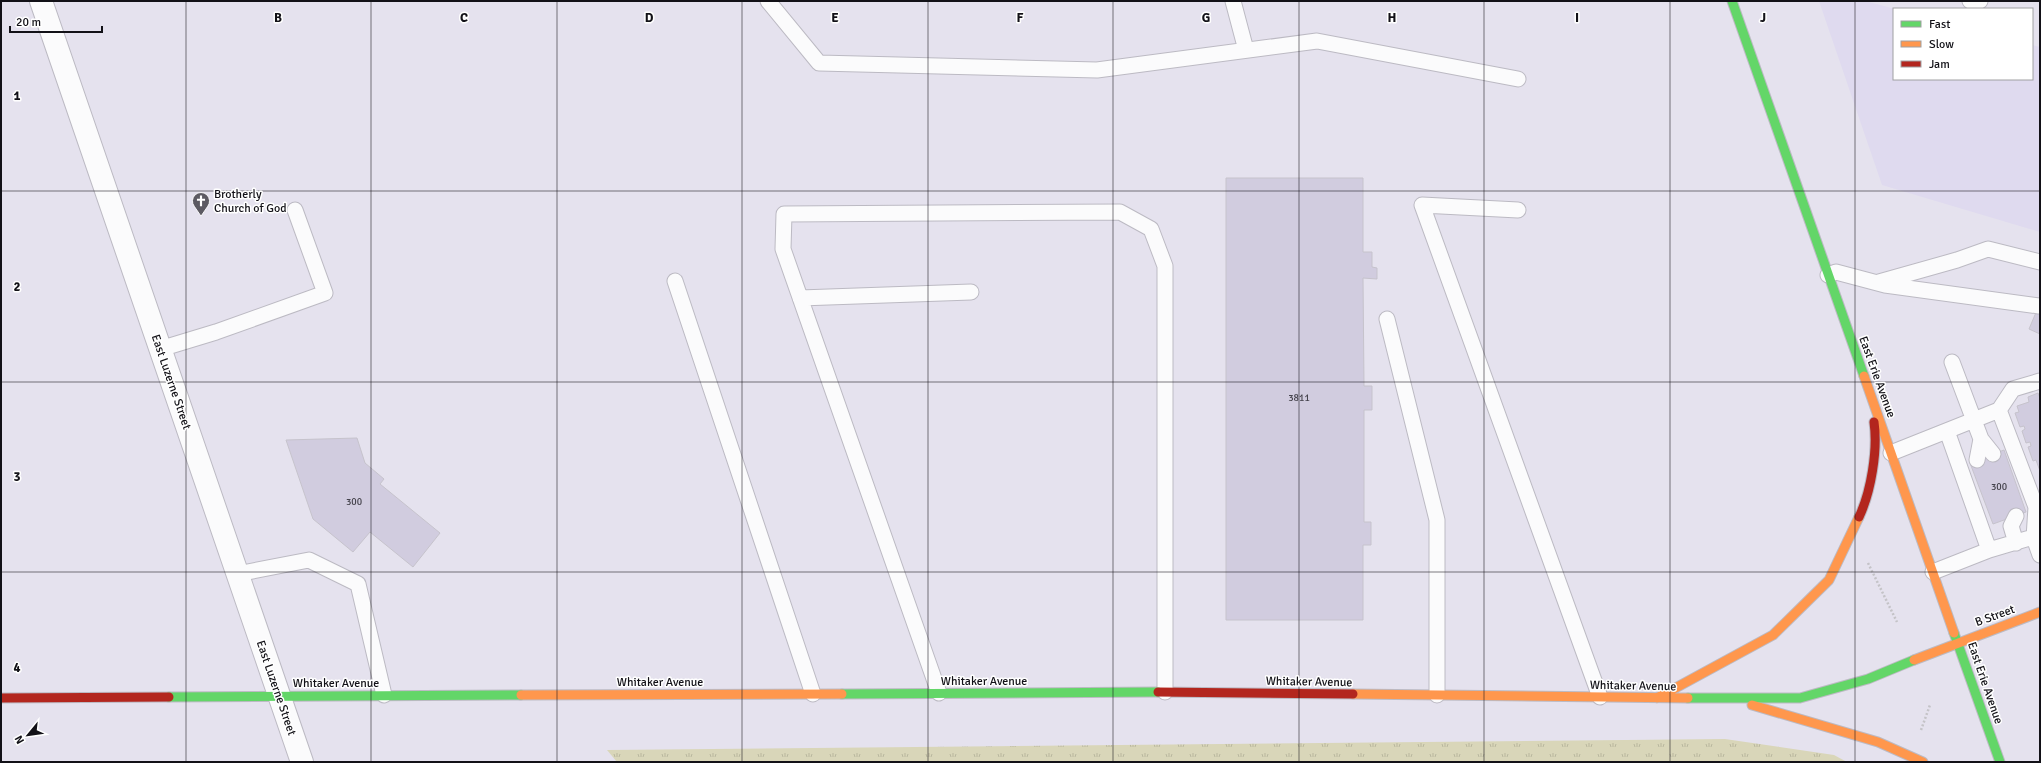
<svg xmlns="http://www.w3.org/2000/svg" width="2041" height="763" font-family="Signika,sans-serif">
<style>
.built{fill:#dfdaef}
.park{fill:url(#park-tufts)}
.building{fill:#d1ccdf;stroke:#c6c3cc}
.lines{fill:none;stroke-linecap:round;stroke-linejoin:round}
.lane-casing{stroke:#bcbac3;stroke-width:17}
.street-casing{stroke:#bcbac3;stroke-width:24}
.fast-casing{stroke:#bcbac3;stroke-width:11}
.slow-casing{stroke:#bcbac3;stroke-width:11}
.jam-casing{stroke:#bcbac3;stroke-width:11}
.path{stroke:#c4c3c7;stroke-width:2.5;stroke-dasharray:2 2;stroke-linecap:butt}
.lane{stroke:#fbfbfc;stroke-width:15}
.street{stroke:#fbfbfc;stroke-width:22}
.fast{stroke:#63d668;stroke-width:9}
.slow{stroke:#ff974d;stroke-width:9}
.jam{stroke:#b3261e;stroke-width:9}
.grid{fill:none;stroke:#121117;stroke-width:1;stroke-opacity:0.55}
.labels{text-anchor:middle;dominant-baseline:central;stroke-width:3;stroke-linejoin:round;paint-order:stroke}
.number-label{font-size:10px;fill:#44424b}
.poi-label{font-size:12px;fill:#121117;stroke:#fff;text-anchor:start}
.street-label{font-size:12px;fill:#121117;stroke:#fff}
.grid-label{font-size:13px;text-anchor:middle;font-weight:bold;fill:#121117;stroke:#fff;stroke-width:3;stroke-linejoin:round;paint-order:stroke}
</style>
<defs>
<pattern id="park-tufts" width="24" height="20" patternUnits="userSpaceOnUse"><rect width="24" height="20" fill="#d9d6b9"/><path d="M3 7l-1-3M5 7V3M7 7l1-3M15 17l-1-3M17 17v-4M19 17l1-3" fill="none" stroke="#b9b79e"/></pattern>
</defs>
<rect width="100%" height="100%" fill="#e5e2ee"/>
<path class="built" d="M 1819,1 L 1865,1 L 1895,9 L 1894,79 L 2032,79 L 2032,45 L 2040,47 L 2040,232 L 1882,185 Z"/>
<path class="park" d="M 1725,739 L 1834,755 L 1847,762 L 617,762 L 607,750 Z"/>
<path class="building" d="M 1226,178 L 1363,178 L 1363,252 L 1372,252 L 1372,267 L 1377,268 L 1377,279 L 1363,278 L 1364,386 L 1372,386 L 1372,410 L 1364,410 L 1364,522 L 1371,522 L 1371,545 L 1363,545 L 1363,620 L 1226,620 Z
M 2040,303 L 2040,334 L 2029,329 Z
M 2038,393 L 2040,398 L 2040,471 L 2036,460 L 2033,461 L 2028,447 L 2031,446 L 2030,442 L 2026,443 L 2022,431 L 2025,429 L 2024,426 L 2020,427 L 2015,413 L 2019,412 L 2017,406 L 2029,402 L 2028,397 Z
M 357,438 L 365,463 L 384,479 L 380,484 L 440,533 L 413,567 L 370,532 L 353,552 L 313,519 L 286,440 Z
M 2004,450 L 2026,512 L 1993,524 L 1970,463 Z"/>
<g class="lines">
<defs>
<path id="lane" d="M 768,1 L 819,63 L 1097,70 L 1317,41 L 1518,79
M 1233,1 L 1246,50
M 1970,1 L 1975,3 L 1980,1
M 1518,210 L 1422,205 L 1600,697
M 1828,275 L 1836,272 L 1885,285 L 2039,306
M 675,281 L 813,694
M 1879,282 L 1957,260 L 1988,249 L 2040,262
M 800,298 L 971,292
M 1387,319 L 1437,520 L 1437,695
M 160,349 L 216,332 L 325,293 L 295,210
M 1952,362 L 1981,439 L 1993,454
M 1999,410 L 2013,389 L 2040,381
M 1947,431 L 1989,550
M 1891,453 L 1999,410 L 2036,507 L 2034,538 L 2040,555
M 1977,460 L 1981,439
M 2016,516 L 2011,526 L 2016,543
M 1933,572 L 1989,550 L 2040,535
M 237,574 L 309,560 L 358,584 L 384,695
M 939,693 L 783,249 L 784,214 L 1120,212 L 1151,229 L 1165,266 L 1165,692"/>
<path id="street" d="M 41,1 L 302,762"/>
<path id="fast" d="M 1732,1 L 1864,376
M 1954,633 L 2000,762
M 842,694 L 1158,692
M 169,697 L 521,695
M 1688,698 L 1800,698 L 1868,679 L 1914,660"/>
<path id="slow" d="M 1864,376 L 1954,633
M 1914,660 L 2040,612
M 1353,694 L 1688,698
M 521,695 L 842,694
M 1657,698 L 1773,635 L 1829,580 L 1859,517
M 1752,705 L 1878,742 L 1923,762"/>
<path id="jam" d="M 1859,517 C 1871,492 1878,450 1874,422
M 1158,692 L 1353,694
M 1,698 L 169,697"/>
</defs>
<use href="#lane" class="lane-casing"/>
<use href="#street" class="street-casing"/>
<use href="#fast" class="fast-casing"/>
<use href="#slow" class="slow-casing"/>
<use href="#jam" class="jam-casing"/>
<path class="path" d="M 1868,563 L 1897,622
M 1921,730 L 1930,705"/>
<use href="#lane" class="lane"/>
<use href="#street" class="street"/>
<use href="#fast" class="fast"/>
<use href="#slow" class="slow"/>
<use href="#jam" class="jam"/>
</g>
<path class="grid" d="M 186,1 L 186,762M 371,1 L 371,762M 557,1 L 557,762M 742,1 L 742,762M 928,1 L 928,762M 1113,1 L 1113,762M 1299,1 L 1299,762M 1484,1 L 1484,762M 1670,1 L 1670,762M 1855,1 L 1855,762M 1,191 L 2040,191M 1,382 L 2040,382M 1,572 L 2040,572"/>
<defs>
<symbol id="church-pin" viewBox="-11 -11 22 30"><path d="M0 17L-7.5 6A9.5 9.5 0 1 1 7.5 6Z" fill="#5c5a62" stroke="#fff"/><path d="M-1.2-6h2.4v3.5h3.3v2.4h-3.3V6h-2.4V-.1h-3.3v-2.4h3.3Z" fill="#fff"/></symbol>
</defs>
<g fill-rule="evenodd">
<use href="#church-pin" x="191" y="191" width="20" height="27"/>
</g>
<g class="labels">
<g class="number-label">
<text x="1299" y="398">3811</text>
<text x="1999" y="487">300</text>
<text x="354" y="502">300</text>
</g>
<g class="poi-label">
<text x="214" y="194">Brotherly<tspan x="214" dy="14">Church of God</tspan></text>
</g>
<g class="street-label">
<text transform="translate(1877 377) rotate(70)">East Erie Avenue</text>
<text transform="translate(171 382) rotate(71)">East Luzerne Street</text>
<text transform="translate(1995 616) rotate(-20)">B Street</text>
<text x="984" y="681">Whitaker Avenue</text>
<text x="660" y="682">Whitaker Avenue</text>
<text transform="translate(1309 682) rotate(1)">Whitaker Avenue</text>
<text x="336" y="683">Whitaker Avenue</text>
<text transform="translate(1985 683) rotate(71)">East Erie Avenue</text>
<text transform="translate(1633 686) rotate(1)">Whitaker Avenue</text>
<text transform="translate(276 688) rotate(71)">East Luzerne Street</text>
</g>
</g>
<g class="grid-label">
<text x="278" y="22">B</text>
<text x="464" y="22">C</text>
<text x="649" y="22">D</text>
<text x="835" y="22">E</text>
<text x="1020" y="22">F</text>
<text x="1206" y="22">G</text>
<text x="1392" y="22">H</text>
<text x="1577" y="22">I</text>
<text x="1763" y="22">J</text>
<text x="17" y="100">1</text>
<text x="17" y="291">2</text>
<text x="17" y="481">3</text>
<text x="17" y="672">4</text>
</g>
<rect width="2041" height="763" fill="none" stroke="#121117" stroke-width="4"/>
<rect x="1893" y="8" width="140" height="72" fill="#ffffff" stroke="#a0a0a2"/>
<rect x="1901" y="21" width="20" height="6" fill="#63d668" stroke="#a0a0a2"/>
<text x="1929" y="28" font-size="12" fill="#121117">Fast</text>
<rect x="1901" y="41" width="20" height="6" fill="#ff974d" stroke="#a0a0a2"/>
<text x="1929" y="48" font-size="12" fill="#121117">Slow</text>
<rect x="1901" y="61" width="20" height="6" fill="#b3261e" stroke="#a0a0a2"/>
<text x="1929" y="68" font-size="12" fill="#121117">Jam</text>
<g transform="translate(28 735) rotate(241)" stroke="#ffffff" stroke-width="3" paint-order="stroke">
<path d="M0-3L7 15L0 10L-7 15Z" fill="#121117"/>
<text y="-6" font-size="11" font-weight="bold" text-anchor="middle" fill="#121117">N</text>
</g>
<path d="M10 26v6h92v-6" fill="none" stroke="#121117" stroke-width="2"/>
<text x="16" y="26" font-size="12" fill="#121117" stroke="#ffffff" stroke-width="3" paint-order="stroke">20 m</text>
</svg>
